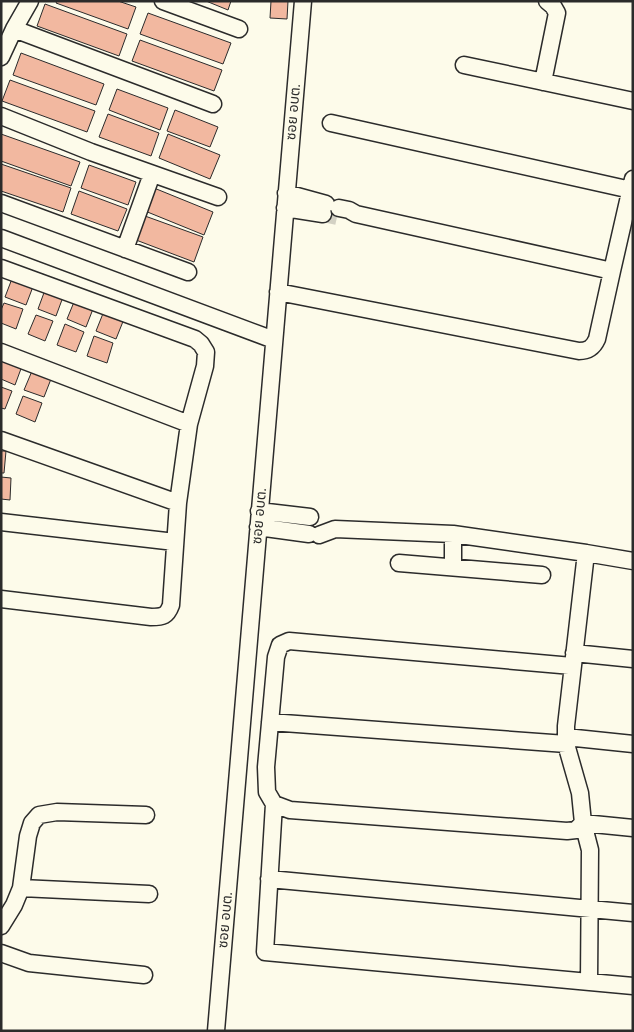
<svg xmlns="http://www.w3.org/2000/svg" width="634" height="1032" font-family="'Nunito Sans','Noto Sans Thai',sans-serif">
<style>
.building{fill:#f2b8a0;stroke:#2b2b2b}
.lines{fill:none;stroke-linecap:round;stroke-linejoin:round}
.minor-tunnel{stroke:#d3d1c4;stroke-width:16;stroke-dasharray:16 8;stroke-linecap:butt}
.minor-casing{stroke:#2b2b2b;stroke-width:19}
.minor{stroke:#fdfbea;stroke-width:16}
.labels{text-anchor:middle;dominant-baseline:central;stroke-width:4;stroke-linejoin:round;paint-order:stroke}
.street-label{font-size:14px;fill:#2b2b2b;stroke:#fdfbea}
</style>
<rect width="100%" height="100%" fill="#fdfbea"/>
<path class="building" d="M 57,1 L 118,1 L 136,7 L 128,29 L 56,3 Z
M 206,1 L 231,1 L 228,10 Z
M 271,1 L 288,1 L 287,19 L 270,18 Z
M 45,4 L 127,34 L 119,56 L 37,26 Z
M 148,13 L 231,43 L 223,64 L 140,34 Z
M 140,40 L 222,70 L 214,91 L 132,61 Z
M 21,53 L 104,84 L 96,105 L 13,75 Z
M 10,80 L 95,111 L 87,132 L 2,101 Z
M 117,89 L 168,108 L 160,130 L 109,110 Z
M 175,110 L 218,127 L 210,147 L 167,131 Z
M 108,114 L 159,133 L 151,156 L 99,137 Z
M 1,134 L 80,162 L 71,186 L 1,161 Z
M 168,134 L 220,155 L 210,179 L 159,158 Z
M 1,164 L 71,188 L 63,212 L 1,191 Z
M 89,165 L 136,182 L 128,205 L 81,188 Z
M 154,188 L 213,212 L 204,235 L 145,211 Z
M 79,191 L 127,209 L 118,231 L 71,214 Z
M 145,216 L 203,237 L 194,262 L 136,240 Z
M 13,276 L 34,284 L 26,305 L 5,297 Z
M 45,290 L 63,297 L 56,316 L 38,309 Z
M 74,302 L 93,309 L 86,327 L 67,319 Z
M 4,303 L 23,309 L 16,329 L 1,323 L 1,310 Z
M 104,311 L 124,319 L 116,339 L 96,331 Z
M 36,315 L 53,321 L 45,341 L 28,334 Z
M 65,324 L 84,332 L 76,352 L 57,345 Z
M 94,336 L 113,343 L 107,363 L 87,356 Z
M 3,359 L 22,366 L 15,385 L 1,379 L 1,363 Z
M 32,371 L 51,379 L 44,397 L 24,390 Z
M 1,387 L 12,391 L 5,409 L 1,408 Z
M 23,396 L 42,403 L 35,422 L 16,414 Z
M 1,451 L 6,451 L 4,473 L 1,473 Z
M 1,477 L 11,478 L 10,500 L 1,499 Z"/>
<g class="lines">
<path class="minor-tunnel" d="M 323,214 L 337,217"/>
<defs>
<path id="minor" d="M 163,1 L 239,29
M 14,29 L 213,104
M 1,57 L 14,29 L 30,1
M 464,65 L 633,101
M 543,82 L 557,13 L 553,6 L 547,1
M 1,116 L 91,152 L 218,197
M 331,123 L 631,190
M 286,193 L 326,204
M 1,203 L 188,272
M 285,208 L 323,214
M 339,208 L 349,210 L 356,214 L 612,271 L 633,179
M 1,238 L 274,340
M 125,249 L 152,174
M 1,268 L 195,339 L 201,344 L 206,352 L 205,366 L 189,424 L 178,503 L 171,605 C 167,616 163,617 151,617 L 1,599
M 278,292 L 579,351 C 588,351 593,348 597,339 L 612,271
M 1,352 L 189,424
M 1,440 L 178,503
M 259,511 L 310,517
M 1,522 L 175,542
M 258,527 L 309,534
M 453,534 L 453,567
M 586,553 L 633,561
M 399,563 L 542,575
M 574,653 L 633,659
M 572,666 L 289,641 L 280,645 L 276,657 L 266,767 L 267,792 L 274,804 L 265,952 L 633,986
M 270,722 L 566,744
M 566,737 L 633,744
M 274,804 L 290,810 L 567,831 L 576,830 L 583,823 L 580,793 L 566,744 L 566,726 L 586,553 L 453,534 L 335,529 L 319,535
M 269,879 L 633,913
M 21,888 L 149,894
M 1,926 L 14,905 L 21,888 L 28,836 L 32,823 L 39,815 L 57,812 L 146,815
M 1,953 L 29,963 L 144,975
M 589,982 L 590,850 L 583,823 L 633,828
M 216,1031 L 303,1"/>
</defs>
<use href="#minor" class="minor-casing"/>
<use href="#minor" class="minor"/>
</g>
<g class="labels">
<g class="street-label">
<text transform="translate(293 112) rotate(-85)">ซอย อบต.</text>
<text transform="translate(259 516) rotate(-85)">ซอย อบต.</text>
<text transform="translate(225 920) rotate(-85)">ซอย อบต.</text>
</g>
</g>
<rect width="634" height="1032" fill="none" stroke="#2b2b2b" stroke-width="5"/>
</svg>
